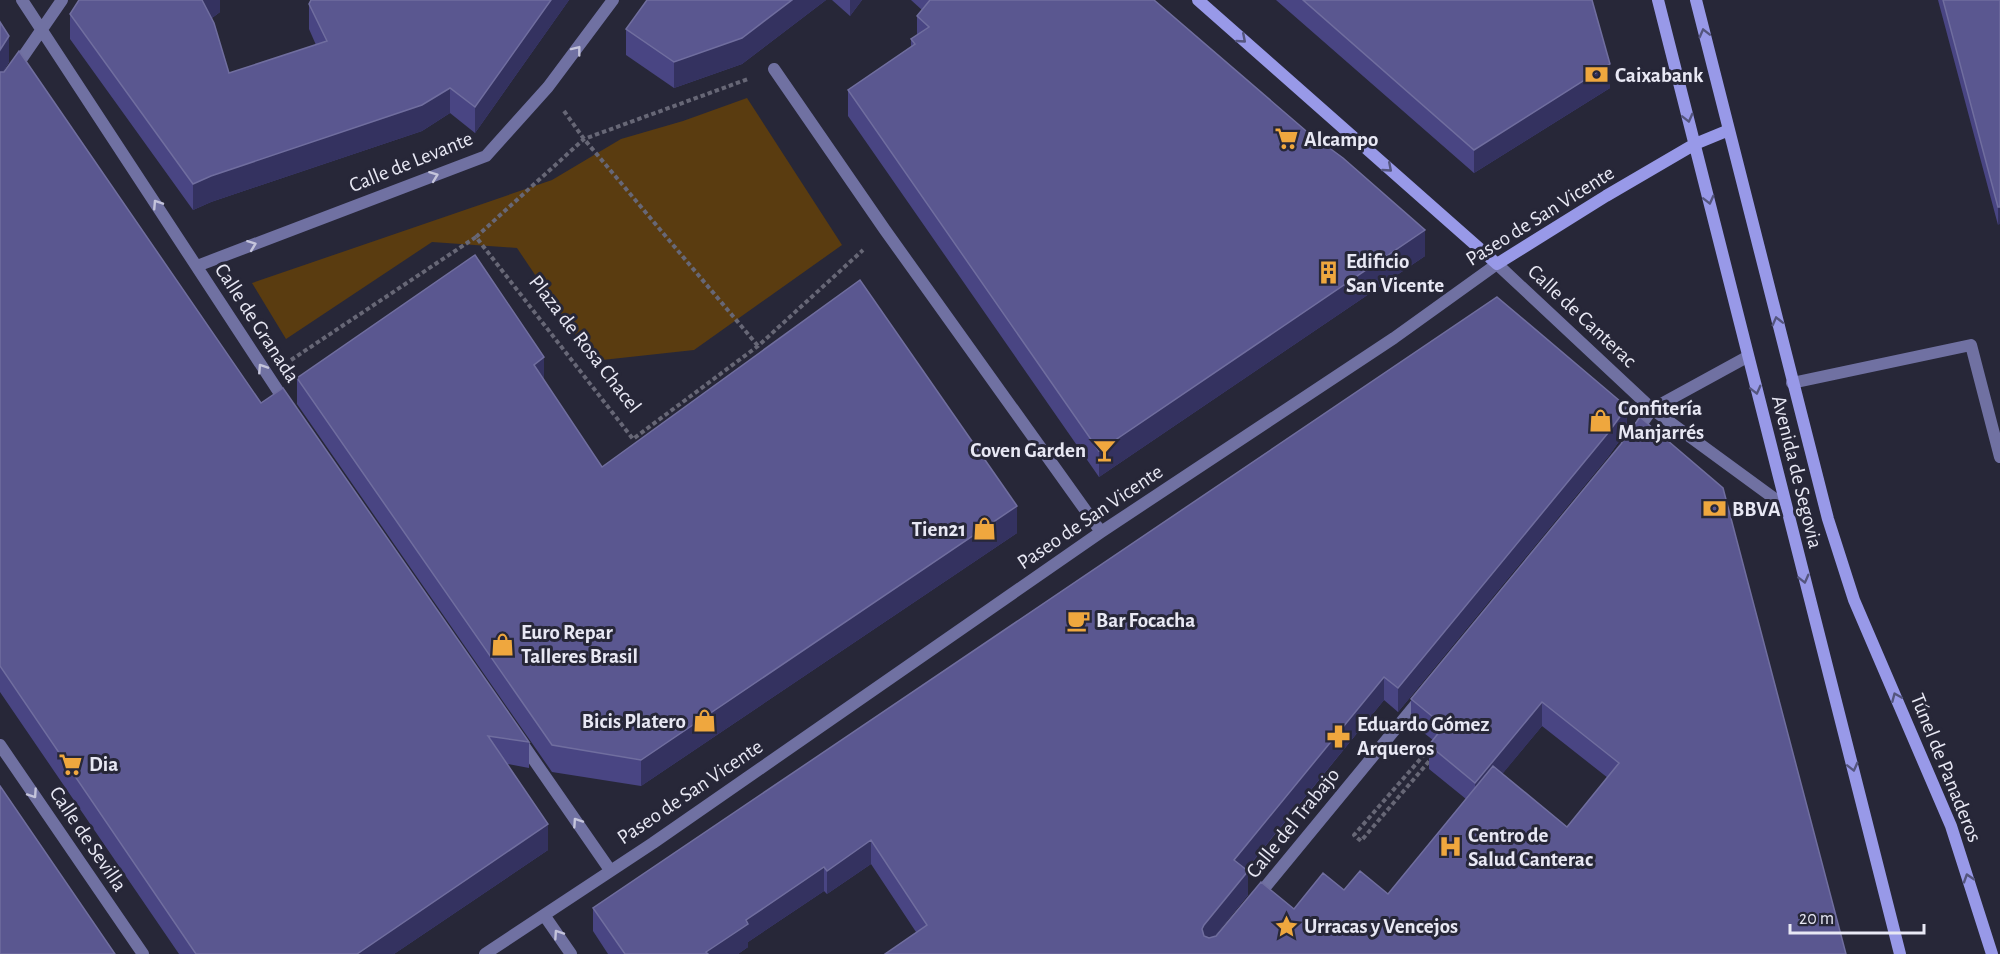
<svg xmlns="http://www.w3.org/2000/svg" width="2000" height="954" font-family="'Alegreya Sans',sans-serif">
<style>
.green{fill:#5a3c10}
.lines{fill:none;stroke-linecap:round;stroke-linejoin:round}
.path{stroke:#676776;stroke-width:4;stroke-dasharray:4.5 3;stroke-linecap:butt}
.lane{stroke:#7071a2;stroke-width:12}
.street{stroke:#7071a2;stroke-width:12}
.secondary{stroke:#9899e8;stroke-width:12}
.wall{fill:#494583;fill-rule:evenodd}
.shaded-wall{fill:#343260}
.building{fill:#5a5790;stroke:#706e9f;stroke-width:1.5}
.oneway{stroke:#54557e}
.oneway2{stroke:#c4c4db}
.labels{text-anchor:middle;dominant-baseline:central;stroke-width:6;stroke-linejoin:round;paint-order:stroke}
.poi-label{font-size:21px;font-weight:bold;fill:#e8e8f4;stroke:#272738;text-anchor:start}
.street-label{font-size:21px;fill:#e8e8f4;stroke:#272738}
</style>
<rect width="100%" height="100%" fill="#272738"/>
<path class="green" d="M 747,98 L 842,245 L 694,350 L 593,361 L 517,248 L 432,242 L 286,339 L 252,283 L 552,180 L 621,139 L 683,121 Z"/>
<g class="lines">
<path class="path" d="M 564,111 L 584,139 L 758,346
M 476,237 L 584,139 L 748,79
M 291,360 L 476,237 L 633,439 L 758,346 L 863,250
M 1415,749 L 1423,756 L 1354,835 L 1361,841 L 1431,759"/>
<path class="lane" d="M 1792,383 L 1971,345 L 2000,457"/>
<path class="street" d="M 22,0 L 286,403
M 774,69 L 885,230 L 1101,532
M 0,90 L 62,0
M 197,266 L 486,156 L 548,87 L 613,0
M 1636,432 L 1652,409 L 1747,357
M 520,740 L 610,870
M 0,745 L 143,954
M 1257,897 L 1421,698
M 544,915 L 571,954
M 485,954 L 653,843 L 1101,532 L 1394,338 L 1497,264 L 1652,409 L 1786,507"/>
<path class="secondary" d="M 1198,0 L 1497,264 L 1606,196 L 1695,144 L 1729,130
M 1658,0 L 1900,954
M 1696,0 L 1828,519 L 1854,600 L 1951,826 L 1992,954"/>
</g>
<path class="wall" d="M 220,0 L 220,12 L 212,18 L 229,73 L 316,45 L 309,29 L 309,4 L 569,0 L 475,133 L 450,113 L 422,131 L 211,202 L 193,210 L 70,39 L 70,14 Z
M 647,0 L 826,0 L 742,64 L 674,88 L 626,55 L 626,29 Z
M 832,0 L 862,0 L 850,16 Z
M 911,0 L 1154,0 L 1425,256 L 1099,477 L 848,116 L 848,90 L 911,47 L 911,39 L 917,35 L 917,16 L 922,10 Z
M 1276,0 L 1592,0 L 1610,88 L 1474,173 Z
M 1938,0 L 2000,0 L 1998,225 Z
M 0,22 L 9,62 L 3,72 L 261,403 L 529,742 L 529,768 L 508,764 L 548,850 L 394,954 L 179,954 L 0,692 Z
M 297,378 L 544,380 L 602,467 L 1017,533 L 641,786 L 552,772 L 297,404 Z
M 1627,430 L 1608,457 L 1398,712 L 1384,700 L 1246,870 L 1248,895 L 1214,937 L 1294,909 L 1344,890 L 1388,894 L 1466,799 L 1429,769 L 1429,745 L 1433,740 L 1411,723 L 1411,699 L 1621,444 L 1846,954 L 916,932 L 871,864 L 827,894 L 824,891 L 748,942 L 748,947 L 738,954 L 608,954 L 593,931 L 593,908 ZM 1542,726 L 1608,778 L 1567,827 L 1502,774 Z"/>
<path class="shaded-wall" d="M 201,0 L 220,0 L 220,12 L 201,26 Z
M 551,0 L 569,0 L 475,133 L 475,107 Z
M 792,0 L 826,0 L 742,64 L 674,88 L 674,62 Z
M 850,0 L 862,0 L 850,16 Z
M 9,36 L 9,62 L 0,76 L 0,50 Z
M 1610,64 L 1610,88 L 1474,173 L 1474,150 Z
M 450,88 L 450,113 L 422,131 L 211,202 L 193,210 L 193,184 L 211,176 Z
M 1998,207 L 2000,207 L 2000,224 L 1998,225 Z
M 1425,230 L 1425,256 L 1099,477 L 1099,451 Z
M 544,357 L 544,384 L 534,365 Z
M 1627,407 L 1627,430 L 1608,457 L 1398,712 L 1398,688 Z
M 1017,506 L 1017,533 L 641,786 L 641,760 Z
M 1384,677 L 1384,700 L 1234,884 L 1234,860 Z
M 1542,702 L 1542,726 L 1475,807 L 1475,783 Z
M 548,824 L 548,850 L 394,954 L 357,954 Z
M 871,840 L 871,864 L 827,894 L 827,871 Z
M 824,867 L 824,891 L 748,942 L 748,947 L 738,954 L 706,954 L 706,952 L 746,920 Z
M 1248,871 L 1248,895 L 1204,949 L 1202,929 L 1204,925 Z"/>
<path class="building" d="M 79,0 L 202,0 L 214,23 L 229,73 L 327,41 L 309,4 L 311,0 L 551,0 L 475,107 L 450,88 L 422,105 L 211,176 L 193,184 L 70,14 Z
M 647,0 L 792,0 L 742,38 L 674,62 L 626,29 Z
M 930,0 L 1154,0 L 1305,130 L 1343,158 L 1425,230 L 1099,451 L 848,90 L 915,44 L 911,39 L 929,27 L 917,16 Z
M 1303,0 L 1592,0 L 1610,64 L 1474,150 Z
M 1943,0 L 2000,0 L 2000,207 L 1998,207 Z
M 0,22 L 9,36 L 0,50 Z
M 19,51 L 261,403 L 283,388 L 529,742 L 488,736 L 548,824 L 357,954 L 196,954 L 0,666 L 0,72 L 4,72 Z
M 475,255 L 544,357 L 534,365 L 602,467 L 860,280 L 1017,506 L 641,760 L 552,745 L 297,378 Z
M 1497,297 L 1627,407 L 1608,433 L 1398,688 L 1384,677 L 1234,860 L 1248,871 L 1204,925 L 1202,929 L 1204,936 L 1209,938 L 1216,936 L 1261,882 L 1294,909 L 1323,873 L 1344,890 L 1360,871 L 1388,894 L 1493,766 L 1567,827 L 1619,763 L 1542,702 L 1475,783 L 1429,745 L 1444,726 L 1411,699 L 1621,444 L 1640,417 L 1723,488 L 1846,954 L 885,954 L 927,925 L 871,840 L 827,871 L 824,867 L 746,920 L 748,924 L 706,952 L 708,954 L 625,954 L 593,908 Z
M 0,786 L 115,954 L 0,954 Z"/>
<defs><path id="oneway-chevron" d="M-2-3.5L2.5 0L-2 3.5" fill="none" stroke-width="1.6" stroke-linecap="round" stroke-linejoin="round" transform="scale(1.5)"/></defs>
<g class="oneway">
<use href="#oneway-chevron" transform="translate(1704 33) rotate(-104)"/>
<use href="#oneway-chevron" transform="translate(1242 39) rotate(41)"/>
<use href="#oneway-chevron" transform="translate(1688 118) rotate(76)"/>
<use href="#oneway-chevron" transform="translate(1388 168) rotate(41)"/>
<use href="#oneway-chevron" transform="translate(1709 200) rotate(76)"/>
<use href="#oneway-chevron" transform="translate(1777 321) rotate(-104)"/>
<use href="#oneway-chevron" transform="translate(1756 390) rotate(76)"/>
<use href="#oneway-chevron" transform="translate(1804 579) rotate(76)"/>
<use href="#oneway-chevron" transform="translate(1896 697) rotate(-113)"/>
<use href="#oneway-chevron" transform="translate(1853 767) rotate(76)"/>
<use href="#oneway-chevron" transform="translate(1968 878) rotate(-108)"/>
</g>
<g class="oneway2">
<use href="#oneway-chevron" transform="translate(577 50) rotate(-52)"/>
<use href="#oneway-chevron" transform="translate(434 176) rotate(-21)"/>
<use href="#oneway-chevron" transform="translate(157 204) rotate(-123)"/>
<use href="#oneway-chevron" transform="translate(252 245) rotate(-21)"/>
<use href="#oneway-chevron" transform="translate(262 368) rotate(-123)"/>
<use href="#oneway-chevron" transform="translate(33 794) rotate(56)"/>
<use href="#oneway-chevron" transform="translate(577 822) rotate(-124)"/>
<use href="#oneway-chevron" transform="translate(558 934) rotate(-124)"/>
</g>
<defs>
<symbol id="bank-bare" viewBox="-9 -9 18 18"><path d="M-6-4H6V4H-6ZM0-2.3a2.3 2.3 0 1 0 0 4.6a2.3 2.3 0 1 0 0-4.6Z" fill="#efa73e" stroke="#272738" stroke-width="2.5" paint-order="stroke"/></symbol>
<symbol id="supermarket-bare" viewBox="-9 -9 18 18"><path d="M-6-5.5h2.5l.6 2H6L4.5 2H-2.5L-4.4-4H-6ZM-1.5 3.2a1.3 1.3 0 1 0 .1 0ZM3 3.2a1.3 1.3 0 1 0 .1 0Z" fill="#efa73e" stroke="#272738" stroke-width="2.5" paint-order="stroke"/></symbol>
<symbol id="building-bare" viewBox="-9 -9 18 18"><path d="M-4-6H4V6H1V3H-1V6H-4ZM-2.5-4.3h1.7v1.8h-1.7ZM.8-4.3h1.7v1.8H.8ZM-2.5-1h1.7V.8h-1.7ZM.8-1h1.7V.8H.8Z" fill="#efa73e" stroke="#272738" stroke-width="2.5" paint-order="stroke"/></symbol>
<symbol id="shop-bare" viewBox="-9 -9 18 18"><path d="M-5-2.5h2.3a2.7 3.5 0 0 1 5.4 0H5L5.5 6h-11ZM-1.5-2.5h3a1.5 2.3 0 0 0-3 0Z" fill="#efa73e" stroke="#272738" stroke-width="2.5" paint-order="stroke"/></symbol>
<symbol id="bar-bare" viewBox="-9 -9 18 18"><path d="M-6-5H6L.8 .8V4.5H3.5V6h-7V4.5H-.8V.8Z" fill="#efa73e" stroke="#272738" stroke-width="2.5" paint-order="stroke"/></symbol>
<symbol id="cafe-bare" viewBox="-9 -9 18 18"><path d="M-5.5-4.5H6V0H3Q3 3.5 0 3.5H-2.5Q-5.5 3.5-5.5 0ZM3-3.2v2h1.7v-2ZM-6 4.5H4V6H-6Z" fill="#efa73e" stroke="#272738" stroke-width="2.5" paint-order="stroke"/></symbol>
<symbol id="pharmacy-bare" viewBox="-9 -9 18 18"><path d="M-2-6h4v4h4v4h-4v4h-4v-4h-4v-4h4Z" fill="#efa73e" stroke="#272738" stroke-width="2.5" paint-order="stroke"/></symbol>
<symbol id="hospital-bare" viewBox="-9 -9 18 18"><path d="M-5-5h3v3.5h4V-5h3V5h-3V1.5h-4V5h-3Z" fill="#efa73e" stroke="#272738" stroke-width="2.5" paint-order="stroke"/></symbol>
<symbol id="sight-bare" viewBox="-9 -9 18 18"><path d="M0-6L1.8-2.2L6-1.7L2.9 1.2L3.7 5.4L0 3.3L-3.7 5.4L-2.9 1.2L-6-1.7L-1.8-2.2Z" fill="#efa73e" stroke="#272738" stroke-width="2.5" paint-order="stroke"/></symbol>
</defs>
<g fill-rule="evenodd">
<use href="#bank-bare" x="1580" y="58" width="33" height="33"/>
<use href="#supermarket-bare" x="1270" y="122" width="33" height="33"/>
<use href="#building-bare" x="1312" y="256" width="33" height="33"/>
<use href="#shop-bare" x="1584" y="404" width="33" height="33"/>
<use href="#bar-bare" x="1088" y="434" width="33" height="33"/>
<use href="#bank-bare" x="1698" y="492" width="33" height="33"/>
<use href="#shop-bare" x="968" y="512" width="33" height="33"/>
<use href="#cafe-bare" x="1062" y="604" width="33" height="33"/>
<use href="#shop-bare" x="486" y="628" width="33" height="33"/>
<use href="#shop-bare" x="688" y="704" width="33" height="33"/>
<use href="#pharmacy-bare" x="1322" y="720" width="33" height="33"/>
<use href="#supermarket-bare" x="54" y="748" width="33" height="33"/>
<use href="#hospital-bare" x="1434" y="830" width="33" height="33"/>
<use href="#sight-bare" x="1270" y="910" width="33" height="33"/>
</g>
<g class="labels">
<g class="poi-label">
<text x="1615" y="75">Caixabank</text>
<text x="1304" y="139">Alcampo</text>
<text x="1346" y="261">Edificio<tspan x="1346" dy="24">San Vicente</tspan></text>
<text x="1618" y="408">Confitería<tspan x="1618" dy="24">Manjarrés</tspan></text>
<text x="1086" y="450" text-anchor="end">Coven Garden</text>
<text x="1732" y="509">BBVA</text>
<text x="966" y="529" text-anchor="end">Tien21</text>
<text x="1096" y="620">Bar Focacha</text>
<text x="521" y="632">Euro Repar<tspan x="521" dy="24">Talleres Brasil</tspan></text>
<text x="686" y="721" text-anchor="end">Bicis Platero</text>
<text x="1357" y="724">Eduardo Gómez<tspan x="1357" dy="24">Arqueros</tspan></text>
<text x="89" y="764">Dia</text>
<text x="1468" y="835">Centro de<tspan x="1468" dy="24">Salud Canterac</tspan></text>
<text x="1304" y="926">Urracas y Vencejos</text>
</g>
<g class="street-label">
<text transform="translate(411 162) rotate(-22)">Calle de Levante</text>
<text transform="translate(1540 216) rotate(-32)">Paseo de San Vicente</text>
<text transform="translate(1582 316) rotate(43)">Calle de Canterac</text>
<text transform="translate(257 323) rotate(57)">Calle de Granada</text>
<text transform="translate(585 344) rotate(52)">Plaza de Rosa Chacel</text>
<text transform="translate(1797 472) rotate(76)">Avenida de Segovia</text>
<text transform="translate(1090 517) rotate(-34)">Paseo de San Vicente</text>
<text transform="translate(1946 768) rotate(68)">Túnel de Panaderos</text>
<text transform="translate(690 792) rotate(-34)">Paseo de San Vicente</text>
<text transform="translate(1293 823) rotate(-51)">Calle del Trabajo</text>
<text transform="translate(88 839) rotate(56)">Calle de Sevilla</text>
</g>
</g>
<path d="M1790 924v9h134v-9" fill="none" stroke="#e8e8f4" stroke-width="3"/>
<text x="1799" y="924" font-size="18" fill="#e8e8f4" stroke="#272738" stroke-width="4.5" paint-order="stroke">20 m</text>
</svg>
